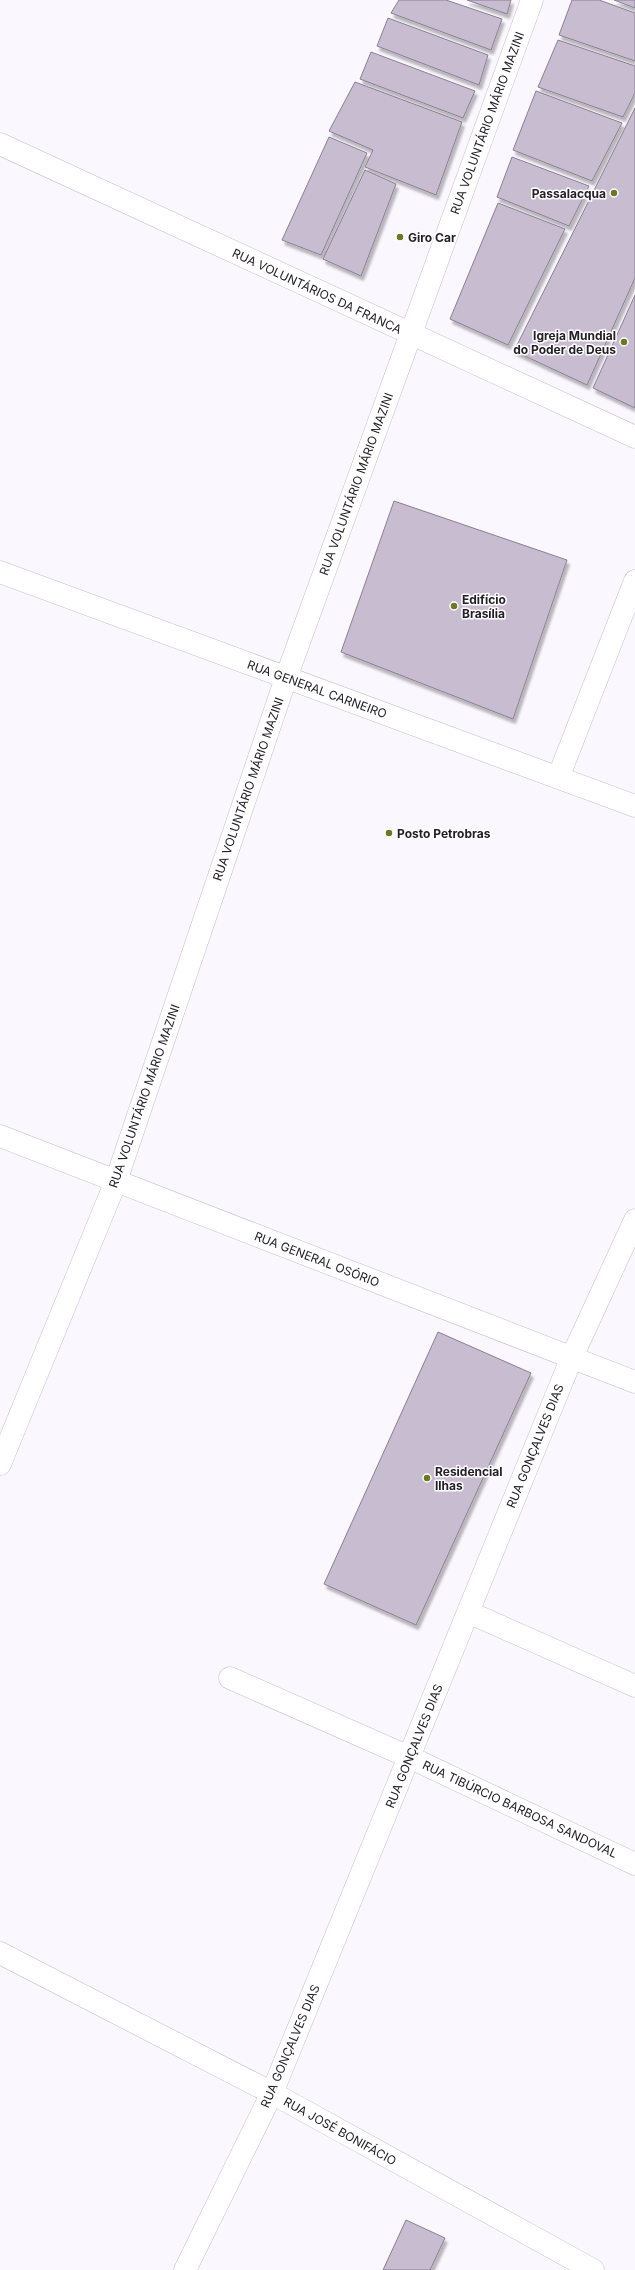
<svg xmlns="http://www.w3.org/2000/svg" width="635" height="2270" font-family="Inter,sans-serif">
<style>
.building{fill:#c8bcd0;stroke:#8a7f92;filter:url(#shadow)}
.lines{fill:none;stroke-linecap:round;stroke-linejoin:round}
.minor-casing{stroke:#c7bccf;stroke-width:23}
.minor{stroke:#fff;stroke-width:22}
.poi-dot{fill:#6b7824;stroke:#fff;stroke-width:1.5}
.labels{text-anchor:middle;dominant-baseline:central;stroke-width:3;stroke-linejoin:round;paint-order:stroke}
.street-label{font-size:12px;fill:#252028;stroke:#fff}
.poi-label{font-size:12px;font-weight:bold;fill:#252028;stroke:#fff;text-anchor:start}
</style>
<defs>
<filter id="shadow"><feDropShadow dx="2.5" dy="4.5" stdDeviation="1" flood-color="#0004"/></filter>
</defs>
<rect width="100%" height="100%" fill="#fbf7ff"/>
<path class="building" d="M 399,0 L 446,0 L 502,19 L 491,50 L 391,13 Z
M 467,0 L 511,0 L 507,14 Z
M 572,0 L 599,0 L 635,13 L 635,61 L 559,35 Z
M 614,0 L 635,0 L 635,8 Z
M 388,18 L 488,55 L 479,85 L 377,46 Z
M 558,40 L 635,66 L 635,93 L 623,117 L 538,87 Z
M 371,52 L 475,91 L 463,118 L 360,79 Z
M 355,82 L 462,122 L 436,195 L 365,167 L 373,150 L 329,131 Z
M 536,91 L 622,123 L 592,181 L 513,150 Z
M 635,108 L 635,278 L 587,385 L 514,351 Z
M 329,137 L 367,153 L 321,255 L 282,240 Z
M 512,157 L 589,186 L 569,226 L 497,197 Z
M 365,170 L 396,184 L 361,276 L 323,259 Z
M 498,203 L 565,229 L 508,345 L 450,319 Z
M 635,295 L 635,408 L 593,388 Z
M 394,501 L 567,560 L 513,719 L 341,652 Z
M 438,1332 L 531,1373 L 416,1625 L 324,1584 Z
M 406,2220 L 445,2238 L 430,2270 L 383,2270 Z"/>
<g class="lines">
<defs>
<path id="minor" d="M 0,144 L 635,437
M 0,572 L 635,806
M 558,778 L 635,581
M 0,1136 L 635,1382
M 0,1464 L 116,1181 L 286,678 L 532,0
M 468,1612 L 635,1686
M 230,1678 L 409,1757 L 635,1864
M 0,1953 L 272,2093 L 593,2270
M 185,2270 L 272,2093 L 572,1357 L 635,1220"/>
</defs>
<use href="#minor" class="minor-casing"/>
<use href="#minor" class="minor"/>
</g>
<g class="poi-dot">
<circle cx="614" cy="193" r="4"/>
<circle cx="400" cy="237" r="4"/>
<circle cx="624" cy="342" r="4"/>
<circle cx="454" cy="606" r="4"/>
<circle cx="389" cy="833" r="4"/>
<circle cx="427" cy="1478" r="4"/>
</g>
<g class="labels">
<g class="street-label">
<text transform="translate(487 123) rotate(-70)">RUA VOLUNTÁRIO MÁRIO MAZINI</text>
<text transform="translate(317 291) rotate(25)">RUA VOLUNTÁRIOS DA FRANCA</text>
<text transform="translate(356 484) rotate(-70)">RUA VOLUNTÁRIO MÁRIO MAZINI</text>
<text transform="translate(317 689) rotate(20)">RUA GENERAL CARNEIRO</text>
<text transform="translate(248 789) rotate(-71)">RUA VOLUNTÁRIO MÁRIO MAZINI</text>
<text transform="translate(144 1096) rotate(-71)">RUA VOLUNTÁRIO MÁRIO MAZINI</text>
<text transform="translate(317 1259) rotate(21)">RUA GENERAL OSÓRIO</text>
<text transform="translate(535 1446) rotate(-68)">RUA GONÇALVES DIAS</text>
<text transform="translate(414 1746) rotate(-68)">RUA GONÇALVES DIAS</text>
<text transform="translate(520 1809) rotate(25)">RUA TIBÚRCIO BARBOSA SANDOVAL</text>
<text transform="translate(290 2046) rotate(-67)">RUA GONÇALVES DIAS</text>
<text transform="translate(340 2131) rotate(29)">RUA JOSÉ BONIFÁCIO</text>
</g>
<g class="poi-label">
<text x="606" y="193" text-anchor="end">Passalacqua</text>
<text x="408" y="237">Giro Car</text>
<text x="616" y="335" text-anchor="end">Igreja Mundial<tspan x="616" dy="14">do Poder de Deus</tspan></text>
<text x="462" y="599">Edifício<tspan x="462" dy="14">Brasília</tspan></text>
<text x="397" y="833">Posto Petrobras</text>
<text x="435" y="1471">Residencial<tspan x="435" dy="14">Ilhas</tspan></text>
</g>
</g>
</svg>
